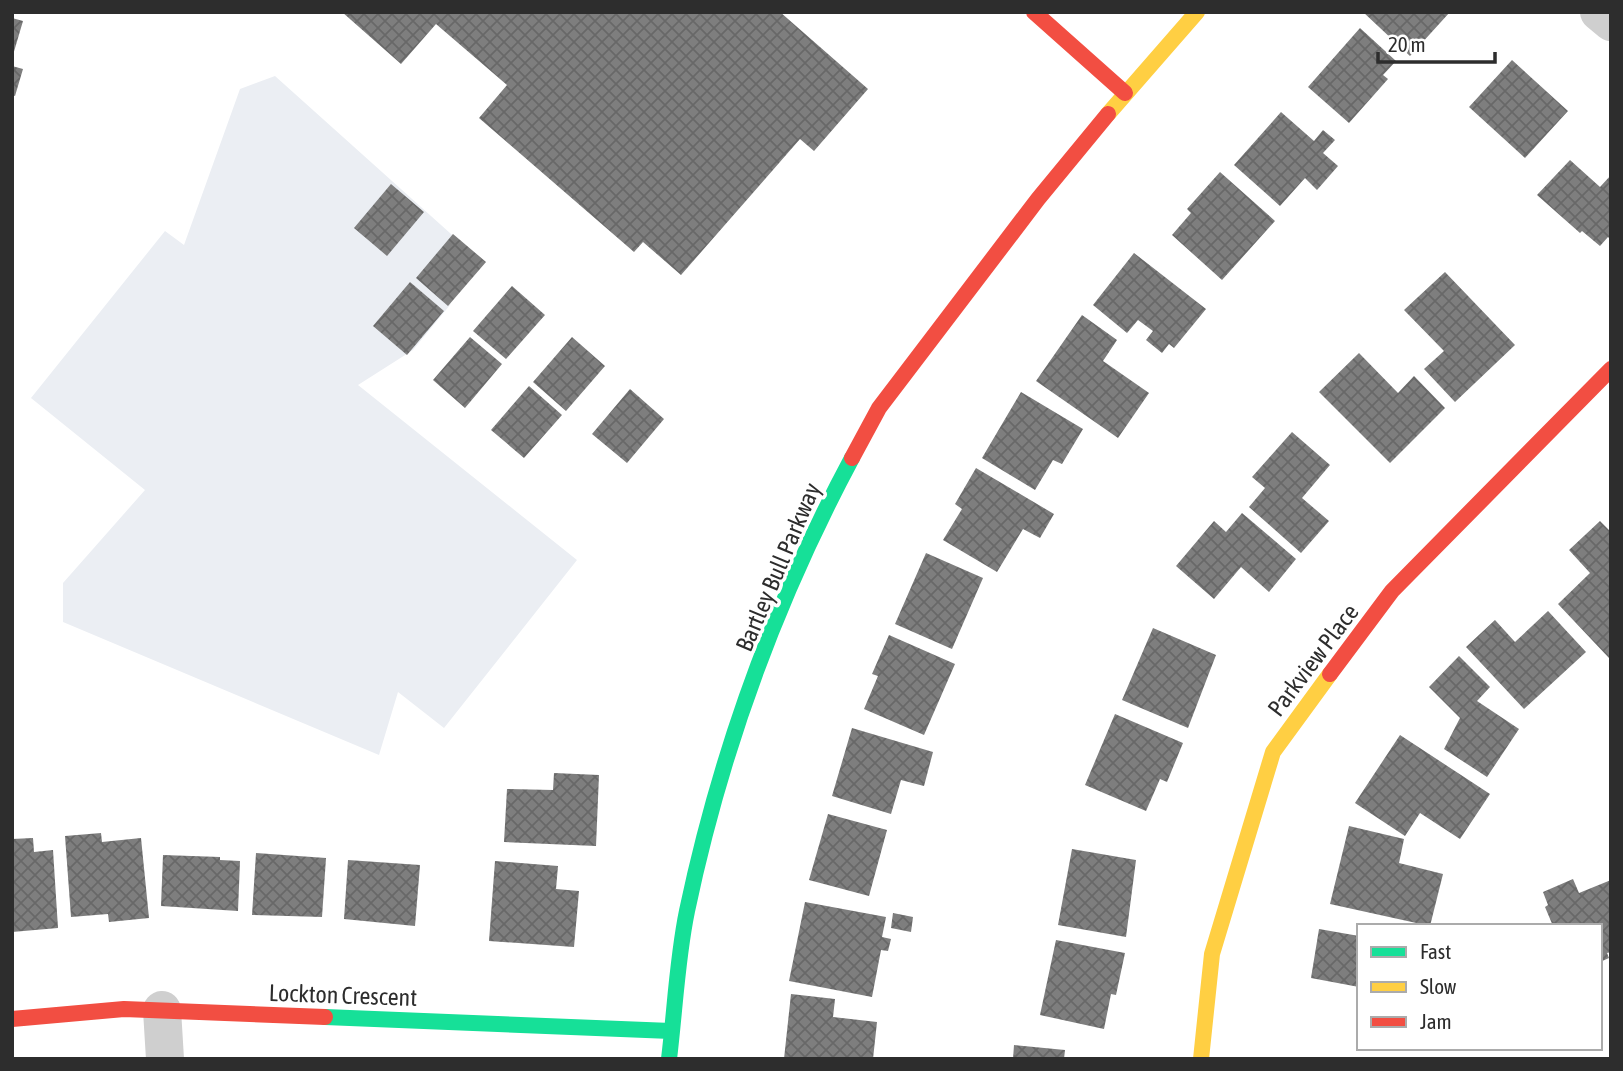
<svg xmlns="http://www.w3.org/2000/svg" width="1623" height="1071" font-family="'Asap Condensed',sans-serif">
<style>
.pitch{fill:#ebeef3}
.building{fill:url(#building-cross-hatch)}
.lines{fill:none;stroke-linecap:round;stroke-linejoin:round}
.street{stroke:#cfcfcf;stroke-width:38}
.fast{stroke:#16e098;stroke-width:16}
.slow{stroke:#ffcf43;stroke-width:16}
.jam{stroke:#f24e42;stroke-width:16}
.labels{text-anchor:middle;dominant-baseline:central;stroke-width:7;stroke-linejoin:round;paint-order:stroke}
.street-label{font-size:24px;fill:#2d2d2d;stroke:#fff}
</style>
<defs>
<pattern id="building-cross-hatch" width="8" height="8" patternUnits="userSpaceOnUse" patternTransform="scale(1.75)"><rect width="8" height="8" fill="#7e7e7e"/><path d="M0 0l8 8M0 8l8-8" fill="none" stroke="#686868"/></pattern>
</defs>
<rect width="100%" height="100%" fill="#fff"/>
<path class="pitch" d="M 275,76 L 470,251 L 450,305 L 413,350 L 358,385 L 577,560 L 444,728 L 398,692 L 379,755 L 63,622 L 63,583 L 145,490 L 31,398 L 165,231 L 184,245 L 240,89 Z"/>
<path class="building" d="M 342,12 L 780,12 L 868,89 L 814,151 L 800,139 L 681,275 L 643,242 L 634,252 L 479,118 L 507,85 L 436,24 L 401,64 Z
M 1363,12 L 1450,12 L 1410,56 Z
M 12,18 L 23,21 L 13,55 L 12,55 Z
M 1360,28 L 1396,61 L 1383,75 L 1388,79 L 1349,123 L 1308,87 Z
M 1512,60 L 1568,111 L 1525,158 L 1469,107 Z
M 12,66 L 23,69 L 15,96 L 12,95 Z
M 1281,112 L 1314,141 L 1323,130 L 1335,140 L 1323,153 L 1338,166 L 1317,190 L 1305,178 L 1280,206 L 1234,165 Z
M 1570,160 L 1600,187 L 1611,175 L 1611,240 L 1608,237 L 1600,246 L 1582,231 L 1580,233 L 1537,195 Z
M 1220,172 L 1275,221 L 1222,280 L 1172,235 L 1191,213 L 1187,209 Z
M 391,184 L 424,212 L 387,256 L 354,228 Z
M 453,234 L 486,262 L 448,306 L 416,278 Z
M 1134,253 L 1206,309 L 1174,348 L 1169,344 L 1162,353 L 1146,340 L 1153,331 L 1138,320 L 1127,333 L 1093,305 Z
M 1445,272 L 1515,345 L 1455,402 L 1424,369 L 1444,351 L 1404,310 Z
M 410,282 L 444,311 L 407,355 L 373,326 Z
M 512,286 L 545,315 L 506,359 L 473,331 Z
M 1082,315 L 1117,340 L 1103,361 L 1149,393 L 1118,438 L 1036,381 Z
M 470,337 L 502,364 L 465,408 L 433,380 Z
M 572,337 L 605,366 L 566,411 L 533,382 Z
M 1359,353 L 1398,393 L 1414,376 L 1445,408 L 1390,463 L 1319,392 Z
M 529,386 L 562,415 L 524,458 L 491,430 Z
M 630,389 L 664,419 L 627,463 L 592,434 Z
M 1021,392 L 1083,429 L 1062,464 L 1053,460 L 1035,490 L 982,458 Z
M 1292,432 L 1330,465 L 1302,498 L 1329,521 L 1301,553 L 1249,507 L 1265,488 L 1252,477 Z
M 976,468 L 1054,514 L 1040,538 L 1023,529 L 997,572 L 943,540 L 962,509 L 955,504 Z
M 1242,513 L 1296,559 L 1269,592 L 1241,567 L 1214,599 L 1176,566 L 1214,521 L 1226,532 Z
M 1600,521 L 1611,532 L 1609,658 L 1558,604 L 1590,573 L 1569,550 Z
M 926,553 L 983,578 L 952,649 L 895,624 Z
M 1548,611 L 1586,652 L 1524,709 L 1466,647 L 1495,620 L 1515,642 Z
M 1153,628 L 1216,655 L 1188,728 L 1122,700 Z
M 889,635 L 955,664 L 924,735 L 864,709 L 878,676 L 872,674 Z
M 1459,656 L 1490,687 L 1477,701 L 1519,729 L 1487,777 L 1444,749 L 1460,718 L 1429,687 Z
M 1115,714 L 1183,743 L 1167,782 L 1160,779 L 1146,811 L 1085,785 Z
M 852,728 L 933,752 L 924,786 L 901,780 L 891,814 L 832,796 Z
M 1400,735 L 1490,794 L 1460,839 L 1420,813 L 1405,836 L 1355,803 Z
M 554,773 L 599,775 L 596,846 L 504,842 L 507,789 L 553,790 Z
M 828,814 L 887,830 L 869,896 L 809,880 Z
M 1349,826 L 1404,839 L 1399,863 L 1443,874 L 1430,926 L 1330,904 Z
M 101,833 L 102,842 L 141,838 L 149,918 L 109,922 L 108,914 L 71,917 L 65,836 Z
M 33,838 L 34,852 L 53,850 L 58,928 L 12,932 L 12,839 Z
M 1072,849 L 1136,860 L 1126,937 L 1058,925 Z
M 256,853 L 326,858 L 322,917 L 252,915 Z
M 163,855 L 220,857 L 220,860 L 240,861 L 238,911 L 161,906 Z
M 348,860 L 420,865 L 415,926 L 344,919 Z
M 495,861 L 558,866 L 556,889 L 579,891 L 574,947 L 489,941 Z
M 1573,879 L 1579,893 L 1611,880 L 1611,952 L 1607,953 L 1609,958 L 1600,962 L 1600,926 L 1553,926 L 1545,907 L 1548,905 L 1543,892 Z
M 805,902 L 886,917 L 882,937 L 891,939 L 888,951 L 881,950 L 872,997 L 789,981 Z
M 893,913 L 913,917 L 911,932 L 891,928 Z
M 1319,929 L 1359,936 L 1359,987 L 1311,978 Z
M 1056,940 L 1125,953 L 1116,995 L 1111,994 L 1104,1029 L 1040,1015 Z
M 791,994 L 835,999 L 833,1017 L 877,1022 L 873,1059 L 784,1059 Z
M 1014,1045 L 1065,1050 L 1064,1059 L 1013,1059 Z"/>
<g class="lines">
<path class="street" d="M 1599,12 L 1611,22
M 162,1010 L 165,1059"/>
<path class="fast" d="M 325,1017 L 671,1031
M 669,1059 C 675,1010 677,959 687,911 C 720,754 776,600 852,458"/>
<path class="slow" d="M 1108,114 L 1197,12
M 1201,1059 L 1212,954 L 1273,752 L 1330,674"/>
<path class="jam" d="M 1034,12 L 1125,93
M 852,458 L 879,408 L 1038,199 L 1108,114
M 1330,674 L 1392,591 L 1611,369
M 12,1019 L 124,1009 L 325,1017"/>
</g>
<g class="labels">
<g class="street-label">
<text transform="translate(778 567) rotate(-67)">Bartley Bull Parkway</text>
<text transform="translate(1313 660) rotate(-53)">Parkview Place</text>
<text transform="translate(343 995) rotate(2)">Lockton Crescent</text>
</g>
</g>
<rect width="1623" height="1071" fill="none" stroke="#2d2d2d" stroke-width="28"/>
<rect x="1357" y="924" width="245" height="126" fill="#ffffff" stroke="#ababab" stroke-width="2"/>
<rect x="1371" y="947" width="35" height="10" fill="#16e098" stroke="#ababab" stroke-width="2"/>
<text x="1420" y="959" font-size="21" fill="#2d2d2d">Fast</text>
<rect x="1371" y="982" width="35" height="10" fill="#ffcf43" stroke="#ababab" stroke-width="2"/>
<text x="1420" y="994" font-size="21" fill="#2d2d2d">Slow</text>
<rect x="1371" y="1017" width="35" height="10" fill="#f24e42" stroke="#ababab" stroke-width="2"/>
<text x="1420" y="1029" font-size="21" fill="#2d2d2d">Jam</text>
<path d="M1378 52v10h117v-10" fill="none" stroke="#2d2d2d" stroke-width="3.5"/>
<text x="1388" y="52" font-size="21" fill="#2d2d2d" stroke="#ffffff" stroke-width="5" paint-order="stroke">20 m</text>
</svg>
